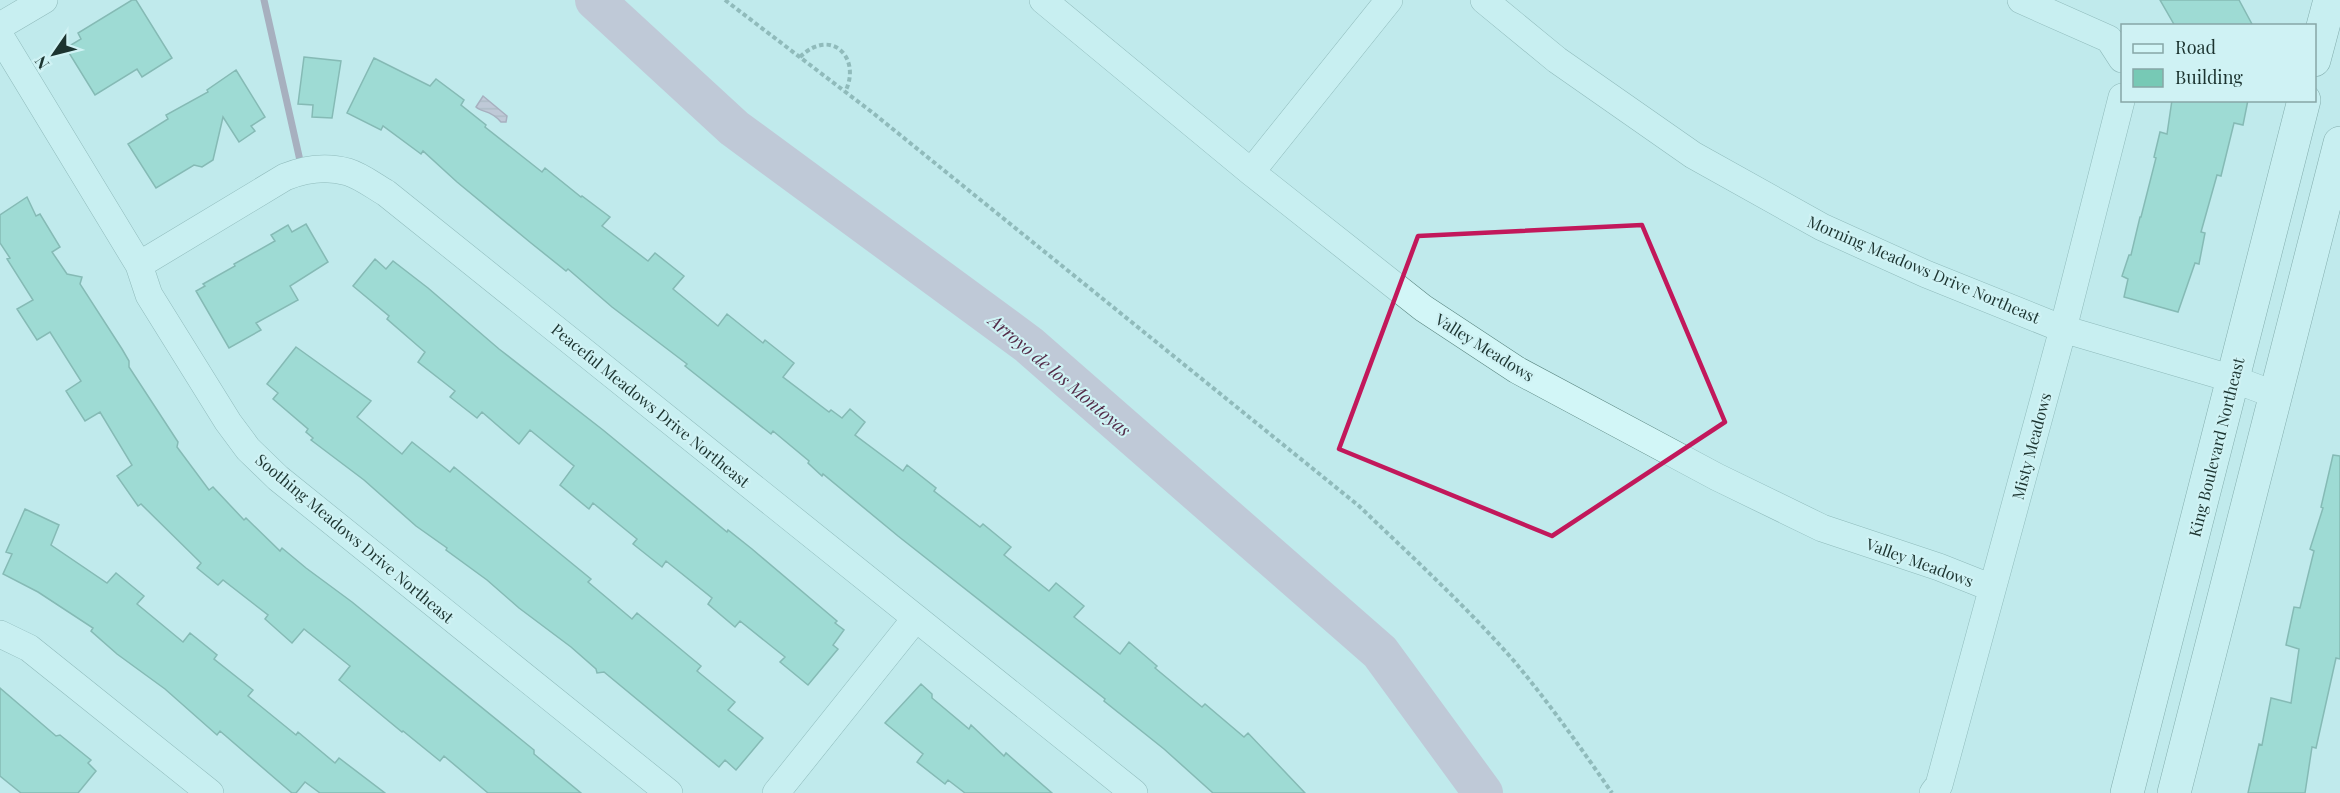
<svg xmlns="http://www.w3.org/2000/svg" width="2340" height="793" font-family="'Playfair Display',serif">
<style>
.water{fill:url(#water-rules);stroke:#8b6a88;stroke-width:1.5}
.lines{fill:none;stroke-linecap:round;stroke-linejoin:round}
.stream{stroke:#8b6a88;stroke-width:7}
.river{stroke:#bea3bd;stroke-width:40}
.building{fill:#77c9b5;stroke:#3f8271;stroke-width:1.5}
.street-casing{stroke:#58847f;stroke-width:28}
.secondary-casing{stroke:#3c665f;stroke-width:34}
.path{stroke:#58847f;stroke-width:4;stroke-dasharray:4.5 3;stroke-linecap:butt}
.street{stroke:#d2f6f7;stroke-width:27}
.secondary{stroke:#d2f6f7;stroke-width:33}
.marked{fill:none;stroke:#c2185b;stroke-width:4.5;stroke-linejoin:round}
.labels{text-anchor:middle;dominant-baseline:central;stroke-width:4.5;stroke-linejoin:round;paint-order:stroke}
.street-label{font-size:16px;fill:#1c3430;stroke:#cff2f4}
.water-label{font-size:18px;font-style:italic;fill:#542c49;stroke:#cff2f4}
</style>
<defs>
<pattern id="water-rules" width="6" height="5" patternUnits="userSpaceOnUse" patternTransform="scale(1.5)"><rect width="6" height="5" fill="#bea3bd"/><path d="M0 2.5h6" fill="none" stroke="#9a869a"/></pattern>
</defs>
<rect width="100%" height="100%" fill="#c0eaec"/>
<path class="water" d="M 483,96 L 507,116 L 506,122 L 501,122 C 490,109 482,113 476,107 Z"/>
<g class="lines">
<path class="stream" d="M 264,0 L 301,165"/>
<path class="river" d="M 595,0 L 734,128 L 1029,345 L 1380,652 L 1483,793"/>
</g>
<path class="building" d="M 132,0 L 136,0 L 172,58 L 142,77 L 137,69 L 95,95 L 66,48 L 81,39 L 78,33 Z
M 2160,0 L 2239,0 L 2253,26 L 2175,26 Z
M 304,57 L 341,61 L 332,118 L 312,117 L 313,105 L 298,104 Z
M 374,58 L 430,86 L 436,79 L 464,100 L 461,105 L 486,125 L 485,127 L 542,172 L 545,168 L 581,197 L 582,196 L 610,217 L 602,226 L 648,261 L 655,253 L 684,276 L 673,289 L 718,326 L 727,314 L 763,343 L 765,340 L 794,363 L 783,377 L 829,412 L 831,410 L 842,418 L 850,409 L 865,422 L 855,435 L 903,471 L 907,465 L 936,488 L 934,491 L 980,527 L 983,524 L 1011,547 L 1004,555 L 1049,591 L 1056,583 L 1084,606 L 1074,617 L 1120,654 L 1129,642 L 1157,666 L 1155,668 L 1202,707 L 1205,704 L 1244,737 L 1248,733 L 1305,793 L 1213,793 L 1164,749 L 1104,701 L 1105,699 L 898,536 L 823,474 L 822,476 L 808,463 L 809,461 L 773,431 L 771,434 L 685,366 L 687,364 L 612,307 L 568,269 L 566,271 L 531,243 L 457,182 L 423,151 L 421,154 L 383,126 L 381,130 L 347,113 Z
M 236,70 L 265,117 L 251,126 L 255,131 L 239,142 L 223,117 L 213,160 L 202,167 L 194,165 L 156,188 L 128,144 L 168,119 L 166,115 L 208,92 L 207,90 Z
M 2172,100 L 2248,100 L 2243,125 L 2234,123 L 2221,176 L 2217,175 L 2201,232 L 2205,233 L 2199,264 L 2195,263 L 2178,312 L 2124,297 L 2128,279 L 2122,276 L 2129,255 L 2131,255 L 2140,217 L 2141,217 L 2156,158 L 2154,157 L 2160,132 L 2167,134 Z
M 27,197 L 36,216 L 40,214 L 60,247 L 52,252 L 67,274 L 82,277 L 80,284 L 122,349 L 129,361 L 129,367 L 178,442 L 177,447 L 209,490 L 213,487 L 244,520 L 246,518 L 280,551 L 282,548 L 306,568 L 352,602 L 534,750 L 534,754 L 581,793 L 488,793 L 444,756 L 440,761 L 403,731 L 402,732 L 339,680 L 350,666 L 304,629 L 292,643 L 265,619 L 268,615 L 223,580 L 218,585 L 197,568 L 201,563 L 141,504 L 138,506 L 117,476 L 132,465 L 100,412 L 85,421 L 66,391 L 81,381 L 50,332 L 37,340 L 17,309 L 33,300 L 7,259 L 10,258 L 0,243 L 0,215 Z
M 306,224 L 328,262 L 290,286 L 298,300 L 256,323 L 261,330 L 229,348 L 196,291 L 205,286 L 203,284 L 235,266 L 234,264 L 275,241 L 271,235 L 288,225 L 292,232 Z
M 375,259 L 386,269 L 393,261 L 428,288 L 499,349 L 603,430 L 727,532 L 728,530 L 752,549 L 837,621 L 835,623 L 844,630 L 833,645 L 838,649 L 808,685 L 780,662 L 785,657 L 740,621 L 735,627 L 708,604 L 712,598 L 666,561 L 662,567 L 633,544 L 637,539 L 593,503 L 589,509 L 560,485 L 574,466 L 530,430 L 519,444 L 482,412 L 477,418 L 450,397 L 455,391 L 418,362 L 425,352 L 387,319 L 389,316 L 353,286 Z
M 296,347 L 371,401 L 357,417 L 402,454 L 412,442 L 450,472 L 454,467 L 591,579 L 588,582 L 632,619 L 637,613 L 701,666 L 697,671 L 735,702 L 728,710 L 763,738 L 736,770 L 725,760 L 719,767 L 604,672 L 597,673 L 596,669 L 571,647 L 519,608 L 487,580 L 446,550 L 447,548 L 416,526 L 364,480 L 311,440 L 313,438 L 306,432 L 308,429 L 273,399 L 278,393 L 267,384 Z
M 2333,455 L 2340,456 L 2340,659 L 2336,658 L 2316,748 L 2312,747 L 2305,793 L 2248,793 L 2259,744 L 2262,745 L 2271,698 L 2291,703 L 2299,649 L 2286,645 L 2294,607 L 2300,608 L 2314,551 L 2310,549 L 2323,508 L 2321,507 Z
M 25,509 L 59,525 L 51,545 L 107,583 L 116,573 L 144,596 L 137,604 L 183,642 L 190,633 L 217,655 L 214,659 L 253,690 L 248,696 L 296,735 L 298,732 L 335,763 L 339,758 L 385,793 L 320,793 L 305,782 L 296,793 L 292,793 L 220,731 L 217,735 L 165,689 L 117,654 L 91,631 L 93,628 L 38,592 L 3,574 L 12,554 L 6,552 Z
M 921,684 L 932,694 L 932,698 L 969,729 L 971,725 L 1004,756 L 1006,753 L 1052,793 L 965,793 L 948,780 L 945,784 L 917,762 L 923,754 L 885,723 Z
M 0,688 L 56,736 L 60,735 L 91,760 L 88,763 L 96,771 L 78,793 L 21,793 L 0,776 Z"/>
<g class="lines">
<defs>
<path id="street" d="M 1043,0 L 1251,172 L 1423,308 L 1517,370 L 1717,477 L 1822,528 L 1939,567 L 1992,588
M 1484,0 L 1557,60 L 1693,155 L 1822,227 L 1926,274 L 2063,329 L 2233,379 L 2276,395
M 2021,0 L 2109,39 L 2122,59
M 0,26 L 44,0
M 0,36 L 139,265 L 149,295 L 228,422 L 248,449 L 278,478 L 669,793
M 1251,172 L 1389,0
M 139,265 L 285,177 C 305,169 327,166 348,172 C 361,176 374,186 386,193 L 1134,793
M 0,634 L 29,648 L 210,793
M 776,793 L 916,618
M 1933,793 L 1939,785 L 2063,329 L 2122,97"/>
<path id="secondary" d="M 2314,60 L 2330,0
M 2127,793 L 2304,100
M 2174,793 L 2340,143"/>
</defs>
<use href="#street" class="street-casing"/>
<use href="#secondary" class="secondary-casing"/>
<path class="path" d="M 725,0 L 873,113 L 1359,506 C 1411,556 1466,606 1514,661 C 1549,703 1581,748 1612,793
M 800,57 C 832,26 862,59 845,92"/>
<use href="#street" class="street"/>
<use href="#secondary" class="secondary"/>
</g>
<path d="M0 0H2340V793H0ZM 1642,225 L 1725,422 L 1552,536 L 1339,449 L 1418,236 Z" fill="#c0eaec" fill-opacity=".55" fill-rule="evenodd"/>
<path class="marked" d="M 1642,225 L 1725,422 L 1552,536 L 1339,449 L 1418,236 Z"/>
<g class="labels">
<g class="street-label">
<text transform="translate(1924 269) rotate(23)">Morning Meadows Drive Northeast</text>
<text transform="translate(1485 347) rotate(32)">Valley Meadows</text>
<text transform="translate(651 405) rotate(39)">Peaceful Meadows Drive Northeast</text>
<text transform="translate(2031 446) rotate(-75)">Misty Meadows</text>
<text transform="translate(2216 447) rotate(-76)">King Boulevard Northeast</text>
<text transform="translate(355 538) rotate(40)">Soothing Meadows Drive Northeast</text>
<text transform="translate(1920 562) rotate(20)">Valley Meadows</text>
</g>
<g class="water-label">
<text transform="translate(1060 375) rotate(40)">Arroyo de los Montoyas</text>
</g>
</g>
<rect x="2121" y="24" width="195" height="78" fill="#cff2f4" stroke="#87a6a6" stroke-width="1.5"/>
<rect x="2133" y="44" width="30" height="9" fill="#d2f6f7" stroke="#87a6a6" stroke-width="1.5"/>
<text x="2175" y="54" font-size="18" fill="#1c3430">Road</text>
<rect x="2133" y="69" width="30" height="18" fill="#77c9b5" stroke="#87a6a6" stroke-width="1.5"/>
<text x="2175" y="84" font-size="18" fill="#1c3430">Building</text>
<g transform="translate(54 54) rotate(235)" stroke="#cff2f4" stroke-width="4.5" paint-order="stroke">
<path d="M0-4.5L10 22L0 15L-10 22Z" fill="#1c3430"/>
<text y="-9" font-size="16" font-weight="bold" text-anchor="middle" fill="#1c3430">N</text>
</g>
</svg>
